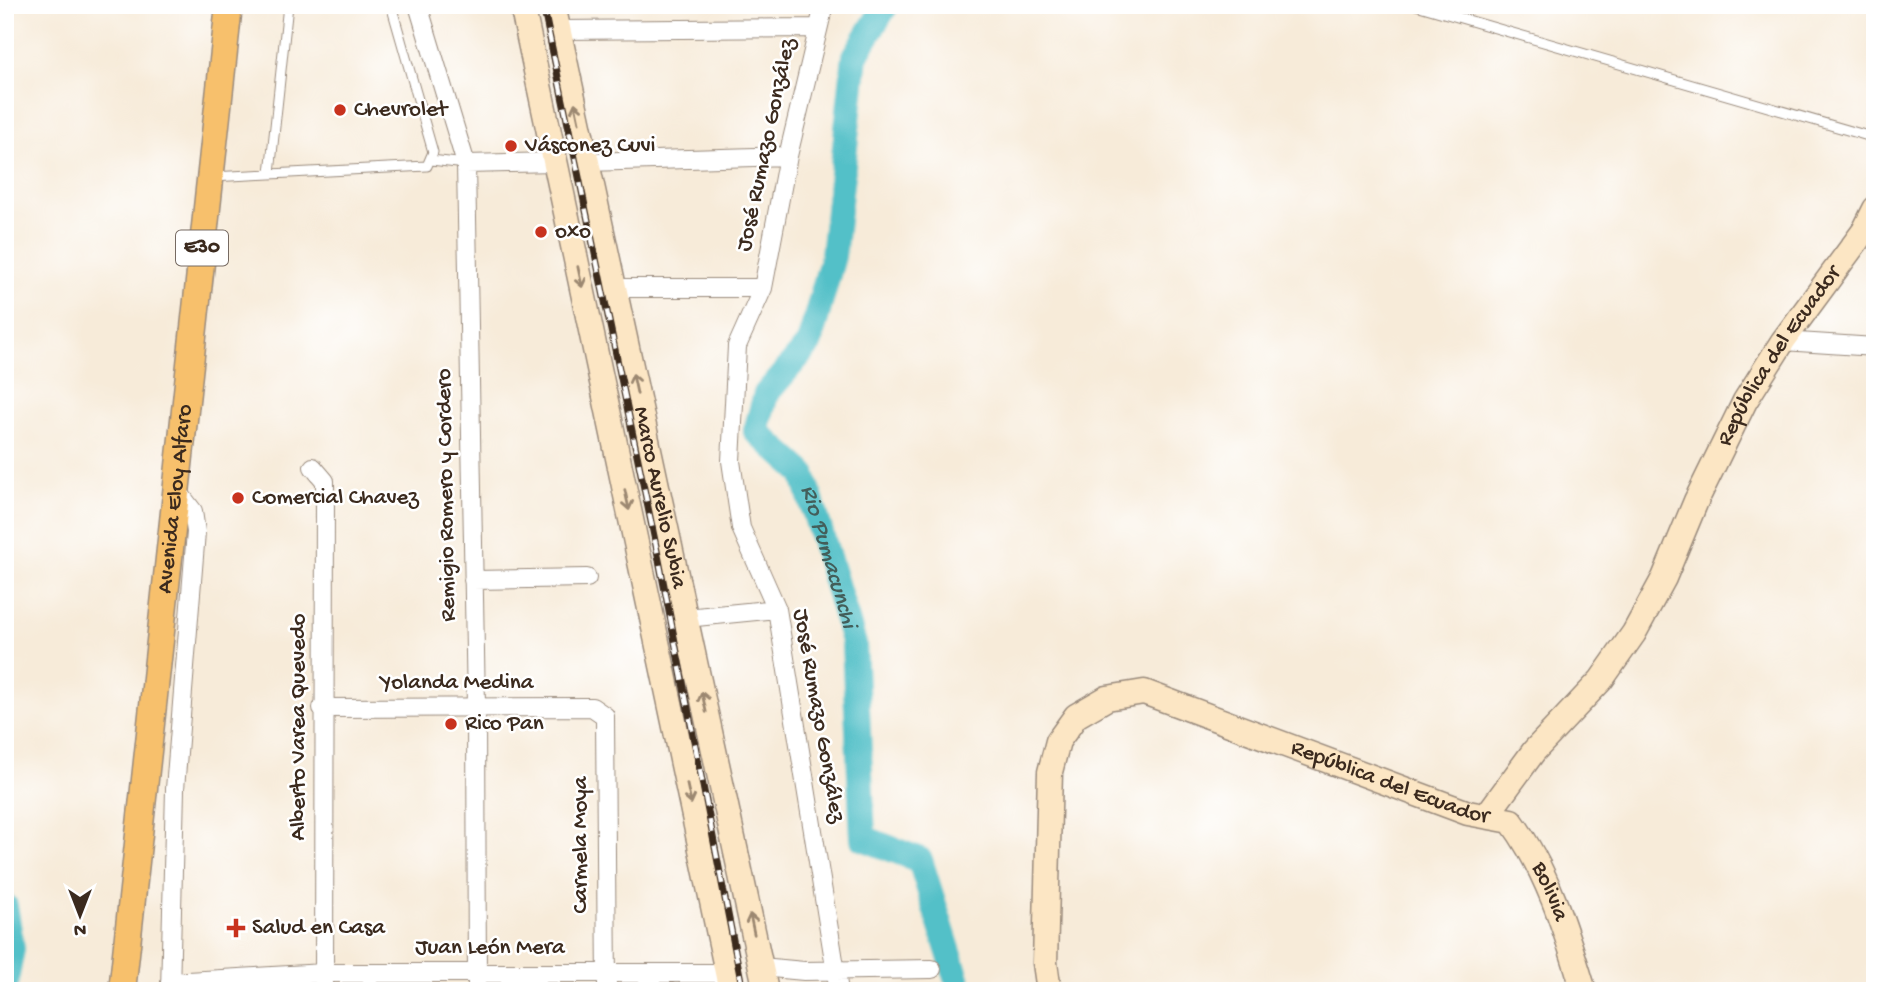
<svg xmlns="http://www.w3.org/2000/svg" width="1880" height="996" font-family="'Gochi Hand',sans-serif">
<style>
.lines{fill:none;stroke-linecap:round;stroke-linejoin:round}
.river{stroke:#52c0c8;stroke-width:26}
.lane-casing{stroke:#998a7c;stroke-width:11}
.street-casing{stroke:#998a7c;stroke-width:20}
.secondary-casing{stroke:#998a7c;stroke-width:27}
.primary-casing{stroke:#998a7c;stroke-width:29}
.lane{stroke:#fff;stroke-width:9}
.street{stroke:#fff;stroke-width:18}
.secondary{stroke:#fce6c4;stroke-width:24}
.primary{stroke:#f7c06c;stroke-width:26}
.rail-casing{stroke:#3b2a1e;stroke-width:7}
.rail{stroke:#fff;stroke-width:4.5;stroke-dasharray:13;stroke-linecap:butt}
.oneway{stroke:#9c8871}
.poi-dot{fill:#c8321e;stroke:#fff;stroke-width:2.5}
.labels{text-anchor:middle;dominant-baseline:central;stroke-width:5;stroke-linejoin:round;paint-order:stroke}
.shield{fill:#fff;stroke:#766a62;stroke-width:2}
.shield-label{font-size:21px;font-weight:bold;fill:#3b2a1e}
.poi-label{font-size:23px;fill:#3b2a1e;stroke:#fff;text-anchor:start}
.street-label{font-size:23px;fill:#3b2a1e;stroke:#fff}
.water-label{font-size:24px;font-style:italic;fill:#435e5a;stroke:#fff}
</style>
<rect width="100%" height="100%" fill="#fff"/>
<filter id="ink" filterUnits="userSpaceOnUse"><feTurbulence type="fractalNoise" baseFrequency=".0143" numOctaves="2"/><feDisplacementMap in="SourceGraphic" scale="14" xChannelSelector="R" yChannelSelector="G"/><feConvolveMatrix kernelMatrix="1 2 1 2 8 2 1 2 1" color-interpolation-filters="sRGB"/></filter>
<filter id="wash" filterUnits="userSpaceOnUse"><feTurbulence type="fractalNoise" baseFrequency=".00686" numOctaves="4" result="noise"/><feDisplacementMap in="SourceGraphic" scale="28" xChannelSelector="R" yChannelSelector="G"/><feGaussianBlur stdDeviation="1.57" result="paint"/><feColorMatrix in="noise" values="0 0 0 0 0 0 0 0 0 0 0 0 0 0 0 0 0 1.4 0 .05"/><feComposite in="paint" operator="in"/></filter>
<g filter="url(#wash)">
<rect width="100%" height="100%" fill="#f7ebd9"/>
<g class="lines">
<g class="river">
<path id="s1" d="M 886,5 L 855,56 L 833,256 L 809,344 L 766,394 L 756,431 L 803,473 L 854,644 L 863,838 L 920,860 L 961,991"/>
<path d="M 5,906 L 12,949 L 5,985"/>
</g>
</g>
</g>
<g filter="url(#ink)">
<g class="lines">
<defs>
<path id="lane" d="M 1416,5 L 1875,138
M 431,160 L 466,164
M 270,173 L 288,5
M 212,177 L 427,166 L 433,152 L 391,5"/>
<path id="street" d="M 418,5 L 466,164 L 476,706 L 477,991
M 824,5 L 788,156 L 763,288 L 737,346 L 731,461 L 741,528 L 777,609 L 839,991
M 559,30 L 816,28
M 587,162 L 788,156
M 466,164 L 556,162
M 614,288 L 763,288
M 1783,341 L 1875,347
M 313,467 L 325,481 L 324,991
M 473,580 L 587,578
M 686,618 L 777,609
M 322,708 L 592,707 L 605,716 L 607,991
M 761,967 L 804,971 L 932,969
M 170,982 L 324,973 L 727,973
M 170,991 L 175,789 L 196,532 L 193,511 L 177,490"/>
<g id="secondary">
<path d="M 522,5 L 731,991"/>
<path id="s2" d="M 553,5 L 766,991"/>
<path id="s3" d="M 1487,815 L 1534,751 L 1601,680 L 1634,633 L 1664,578 L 1696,501 L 1745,401 L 1783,341 L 1864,231 L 1875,209"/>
<path id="s4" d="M 1049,991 L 1045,963 L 1050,772 L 1058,741 L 1076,716 L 1107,698 L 1144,692 L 1468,813 L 1511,821 C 1548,871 1566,932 1584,991"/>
</g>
<g id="primary">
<path id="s5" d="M 122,991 L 229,5"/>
</g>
</defs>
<use href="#lane" class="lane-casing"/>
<use href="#street" class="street-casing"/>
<use href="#secondary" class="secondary-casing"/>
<use href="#primary" class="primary-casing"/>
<use href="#lane" class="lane"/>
<use href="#street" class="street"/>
<use href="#secondary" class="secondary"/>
<use href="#primary" class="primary"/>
<defs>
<path id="rail" d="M 543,5 L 659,560 L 743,991"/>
</defs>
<use href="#rail" class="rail-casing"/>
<use href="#rail" class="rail"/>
</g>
<defs><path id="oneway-shaft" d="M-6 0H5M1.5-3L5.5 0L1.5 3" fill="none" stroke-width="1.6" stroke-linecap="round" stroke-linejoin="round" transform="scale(1.75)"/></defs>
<g class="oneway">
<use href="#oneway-shaft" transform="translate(577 113) rotate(-102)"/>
<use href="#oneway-shaft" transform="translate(580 277) rotate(78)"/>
<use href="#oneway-shaft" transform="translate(635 384) rotate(-102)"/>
<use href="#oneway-shaft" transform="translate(627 500) rotate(78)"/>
<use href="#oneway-shaft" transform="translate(704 702) rotate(-102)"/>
<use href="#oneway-shaft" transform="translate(689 794) rotate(78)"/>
<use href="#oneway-shaft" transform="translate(752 924) rotate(-102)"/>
</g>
</g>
<g class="poi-dot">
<circle cx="340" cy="110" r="7"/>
<circle cx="511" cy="146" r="7"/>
<circle cx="541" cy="232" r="7"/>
<circle cx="238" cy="498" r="7"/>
<circle cx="451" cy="724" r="7"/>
<path d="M232.5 917.5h7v7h7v7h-7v7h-7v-7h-7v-7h7z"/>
</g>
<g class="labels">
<rect class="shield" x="176" y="230.5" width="52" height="35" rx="5"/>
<g class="shield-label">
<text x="202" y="248">E30</text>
</g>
<g class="poi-label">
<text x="354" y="110">Chevrolet</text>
<text x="525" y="146">Vásconez Cuvi</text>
<text x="555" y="232">oxo</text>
<text x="252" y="498">Comercial Chavez</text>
<text x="465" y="724">Rico Pan</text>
<text x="252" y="928">Salud en Casa</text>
</g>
<g class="street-label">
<text transform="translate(767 145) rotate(-78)">José Rumazo González</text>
<text stroke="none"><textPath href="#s3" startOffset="548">República del Ecuador</textPath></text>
<text transform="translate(447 495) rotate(-91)">Remigio Romero y Cordero</text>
<text stroke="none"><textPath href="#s5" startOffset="495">Avenida Eloy Alfaro</textPath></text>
<text stroke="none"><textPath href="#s2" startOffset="504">Marco Aurelio Subia</textPath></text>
<text x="457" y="683">Yolanda Medina</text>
<text transform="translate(818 716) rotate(80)">José Rumazo González</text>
<text transform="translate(299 727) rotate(-90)">Alberto Varea Quevedo</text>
<text stroke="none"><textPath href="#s4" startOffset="618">República del Ecuador</textPath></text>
<text transform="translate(581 845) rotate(-90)">Carmela Moya</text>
<text stroke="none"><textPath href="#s4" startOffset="826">Bolivia</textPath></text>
<text x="490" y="948">Juan León Mera</text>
</g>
<g class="water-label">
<text stroke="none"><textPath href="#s1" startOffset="607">Rio Pumacunchi</textPath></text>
</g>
</g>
<rect width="1880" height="996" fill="none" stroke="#fff" stroke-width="28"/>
<g transform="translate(80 915) rotate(180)" stroke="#ffffff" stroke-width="5" paint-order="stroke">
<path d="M0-5L12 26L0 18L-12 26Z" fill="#3b2a1e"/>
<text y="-10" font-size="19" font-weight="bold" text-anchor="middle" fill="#3b2a1e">N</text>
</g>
</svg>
